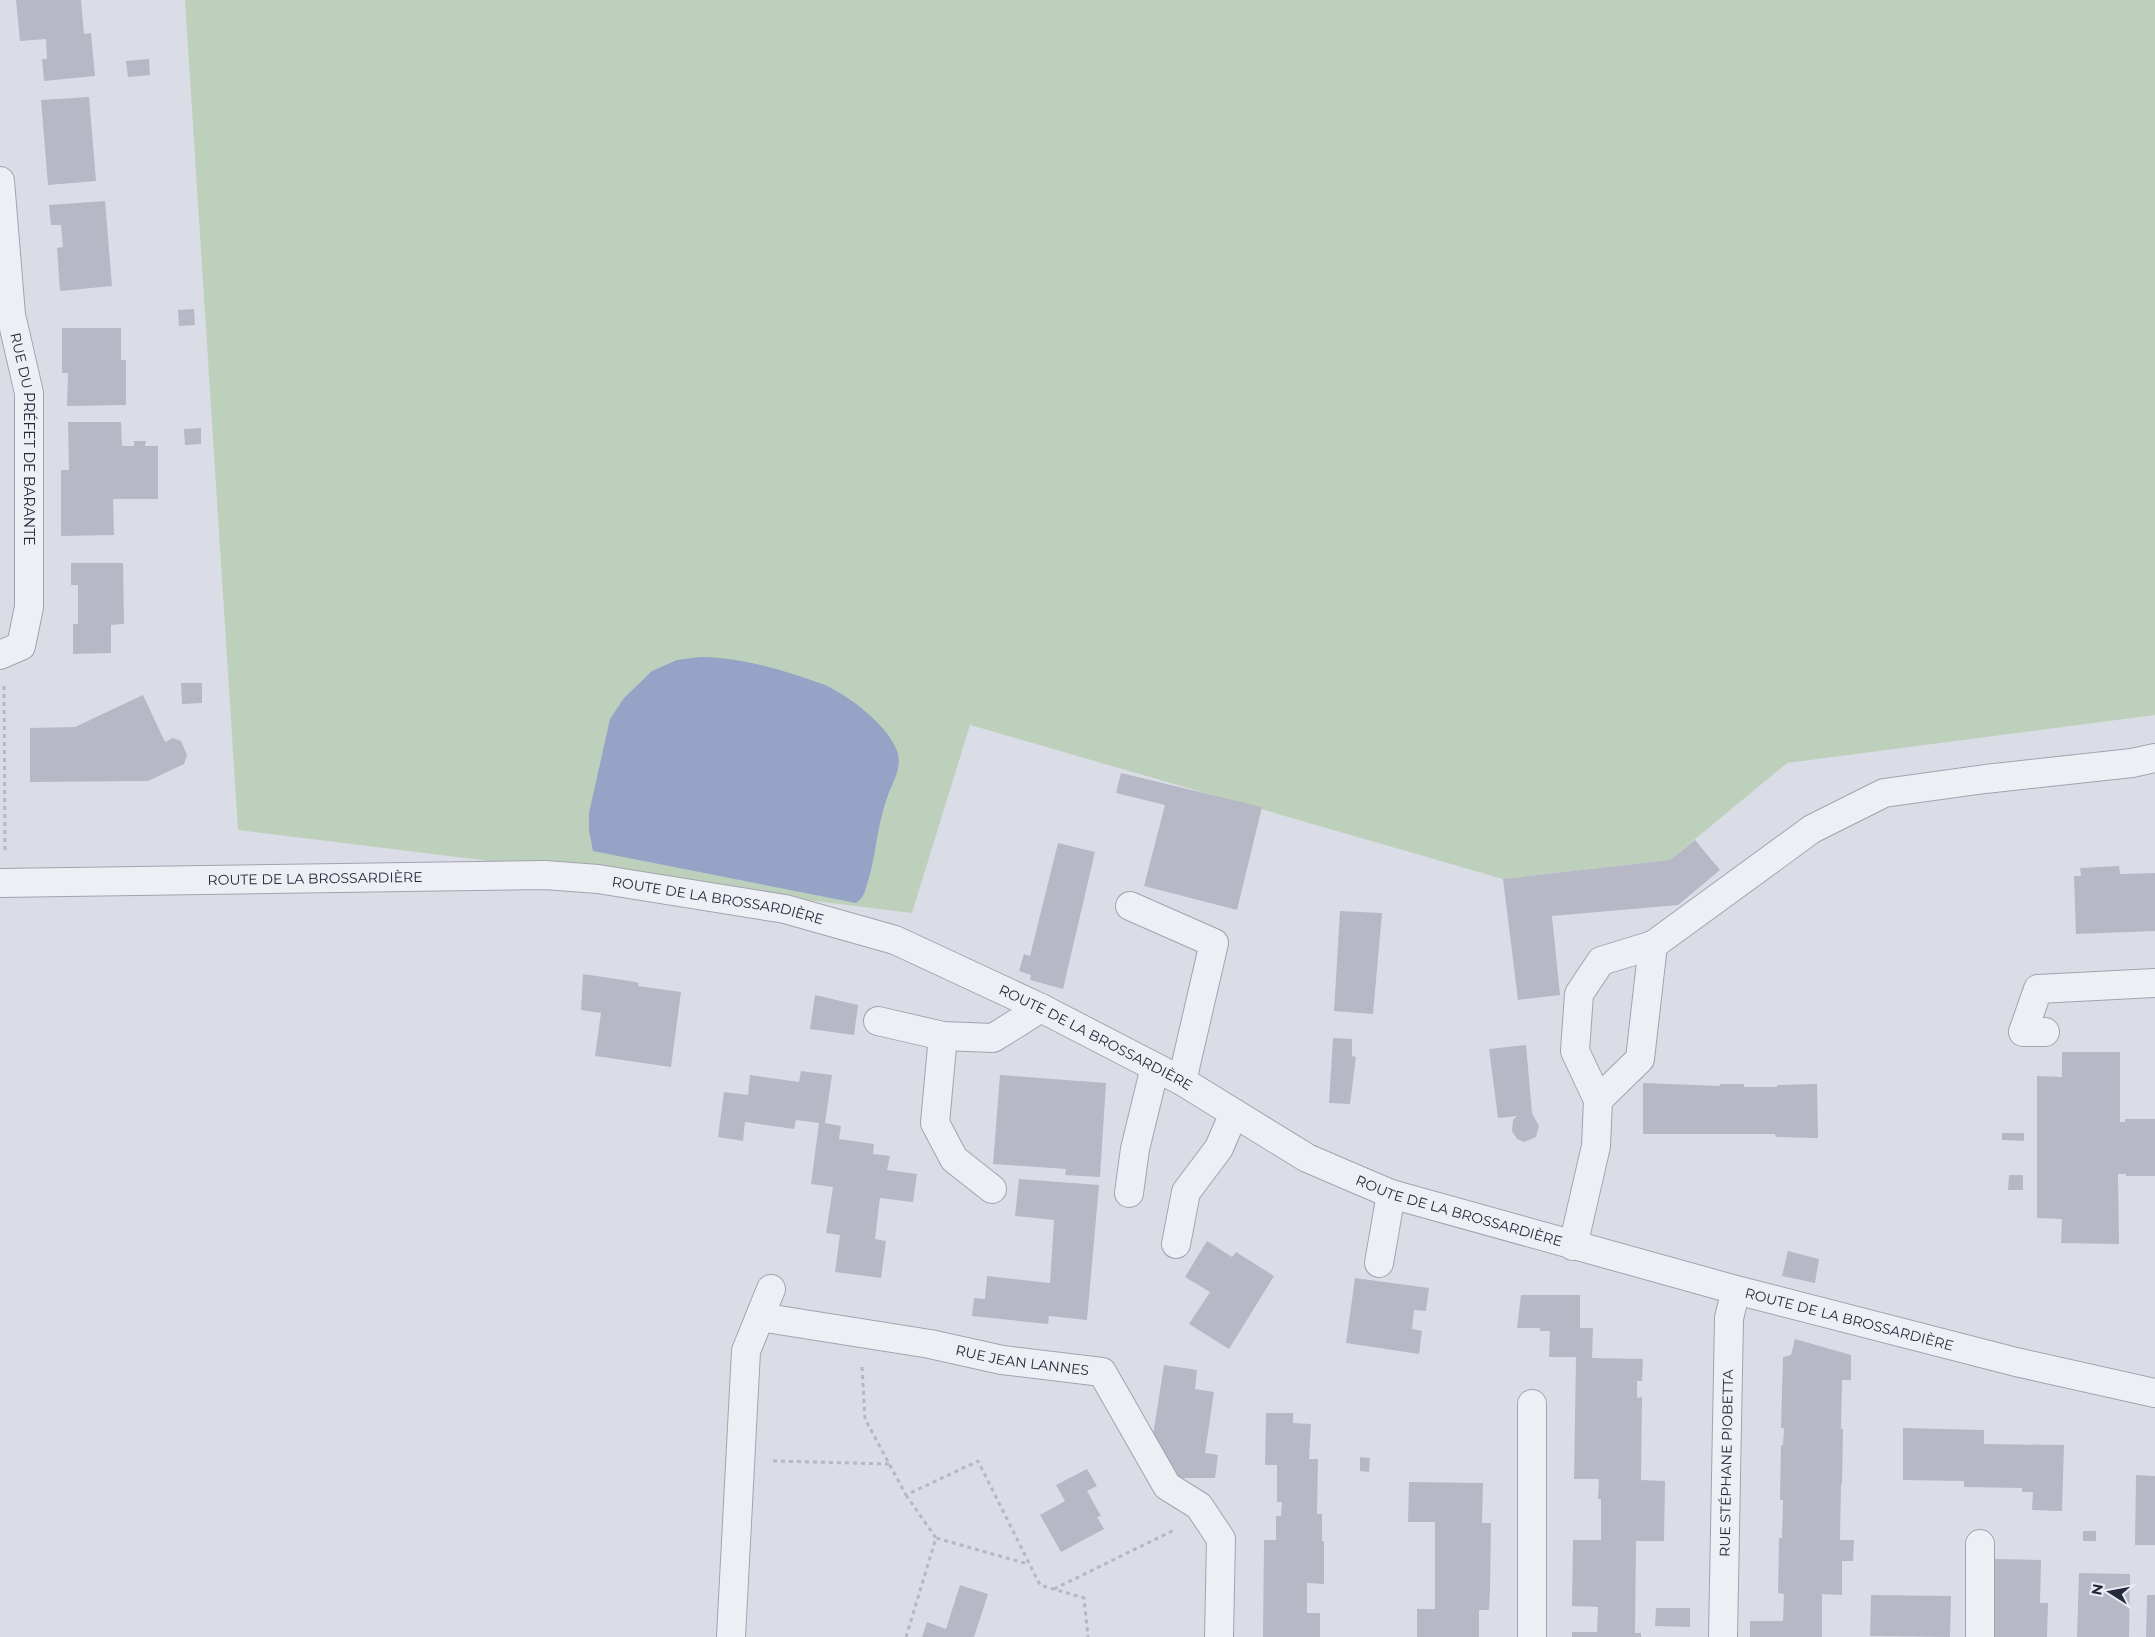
<svg xmlns="http://www.w3.org/2000/svg" width="2155" height="1637" font-family="Montserrat,sans-serif">
<style>
.green{fill:#bdd0bc}
.water{fill:#95a3c7}
.building{fill:#b6b8c6}
.lines{fill:none;stroke-linecap:round;stroke-linejoin:round}
.minor-casing{stroke:#a1a3b0;stroke-width:30}
.path{stroke:#b6b8c0;stroke-width:3;stroke-dasharray:4 4;stroke-linecap:butt}
.minor{stroke:#eeeff4;stroke-width:28}
.labels{text-anchor:middle;dominant-baseline:central;stroke-width:4.5;stroke-linejoin:round;paint-order:stroke}
.street-label{font-size:14px;fill:#25293c;stroke:#eaecf4}
</style>
<rect width="100%" height="100%" fill="#dbdde6"/>
<path class="green" d="M 185,0 L 2155,0 L 2155,715 L 1787,763 L 1670,860 L 1503,879 L 970,725 L 912,913 L 238,830 Z"/>
<path class="water" d="M 700,657 C 743,657 785,671 825,685 C 849,696 888,725 897,751 C 903,768 892,783 887,798 C 876,828 876,861 865,891 C 863,897 861,899 856,903 L 593,851 L 589,830 L 589,813 L 610,719 L 624,698 L 652,671 L 677,660 Z"/>
<path class="building" d="M 16,0 L 81,0 L 84,34 L 91,33 L 95,76 L 44,81 L 42,59 L 47,59 L 46,39 L 20,41 Z
M 149,59 L 150,75 L 128,77 L 126,61 Z
M 89,97 L 96,181 L 48,185 L 41,100 Z
M 105,201 L 112,286 L 60,291 L 57,248 L 63,247 L 61,225 L 51,225 L 49,205 Z
M 194,309 L 195,325 L 179,326 L 178,310 Z
M 62,328 L 121,328 L 121,360 L 126,360 L 126,405 L 67,406 L 68,373 L 62,373 Z
M 68,422 L 121,422 L 122,446 L 134,446 L 134,441 L 146,441 L 145,446 L 158,446 L 158,499 L 113,499 L 114,535 L 61,536 L 61,470 L 69,470 Z
M 201,428 L 201,444 L 185,445 L 184,429 Z
M 71,563 L 123,563 L 124,624 L 111,625 L 111,653 L 73,654 L 73,624 L 78,624 L 78,585 L 71,585 Z
M 181,683 L 202,683 L 202,703 L 182,704 Z
M 143,695 L 165,742 L 173,738 L 181,741 L 187,755 L 184,764 L 148,781 L 30,782 L 30,728 L 75,727 Z
M 1121,773 L 1262,807 L 1237,910 L 1144,886 L 1165,805 L 1116,793 Z
M 1695,840 L 1720,870 L 1678,905 L 1552,916 L 1560,995 L 1518,1000 L 1503,879 L 1670,860 Z
M 1058,843 L 1095,852 L 1063,989 L 1030,980 L 1031,975 L 1019,971 L 1024,954 L 1030,956 Z
M 2119,866 L 2120,874 L 2155,873 L 2155,931 L 2076,934 L 2074,876 L 2081,876 L 2080,868 Z
M 1340,911 L 1382,913 L 1373,1014 L 1334,1011 Z
M 583,974 L 630,981 L 639,983 L 638,986 L 681,992 L 671,1067 L 595,1056 L 601,1013 L 581,1010 Z
M 815,995 L 858,1005 L 854,1035 L 810,1029 Z
M 1333,1038 L 1352,1039 L 1352,1056 L 1356,1057 L 1350,1104 L 1329,1103 Z
M 1526,1045 L 1532,1113 L 1539,1126 L 1536,1137 L 1524,1142 L 1517,1139 L 1512,1131 L 1513,1120 L 1517,1116 L 1498,1118 L 1489,1049 Z
M 2062,1052 L 2120,1052 L 2120,1122 L 2125,1122 L 2125,1119 L 2155,1119 L 2155,1176 L 2126,1176 L 2126,1174 L 2118,1174 L 2119,1244 L 2061,1243 L 2062,1219 L 2037,1218 L 2037,1076 L 2062,1077 Z
M 801,1071 L 832,1075 L 825,1123 L 841,1126 L 839,1139 L 874,1144 L 873,1154 L 890,1156 L 887,1170 L 917,1174 L 913,1202 L 880,1198 L 875,1239 L 886,1241 L 881,1278 L 835,1272 L 840,1235 L 826,1233 L 833,1187 L 811,1184 L 819,1123 L 796,1120 L 794,1129 L 745,1122 L 743,1141 L 718,1137 L 724,1092 L 748,1095 L 750,1075 L 799,1082 Z
M 1000,1075 L 1106,1083 L 1100,1177 L 1065,1175 L 1066,1169 L 993,1164 Z
M 1643,1083 L 1720,1086 L 1720,1084 L 1744,1084 L 1744,1087 L 1777,1087 L 1777,1085 L 1817,1084 L 1818,1138 L 1776,1137 L 1775,1134 L 1643,1134 Z
M 2002,1133 L 2024,1133 L 2024,1141 L 2002,1140 Z
M 2009,1175 L 2023,1175 L 2023,1190 L 2008,1190 Z
M 1019,1179 L 1099,1185 L 1087,1320 L 1049,1316 L 1048,1324 L 972,1316 L 974,1298 L 985,1299 L 987,1276 L 1050,1283 L 1054,1220 L 1015,1216 Z
M 1207,1241 L 1232,1257 L 1236,1252 L 1274,1276 L 1229,1349 L 1189,1324 L 1210,1292 L 1185,1277 Z
M 1788,1251 L 1819,1259 L 1815,1283 L 1782,1276 Z
M 1355,1278 L 1429,1288 L 1426,1311 L 1414,1310 L 1412,1329 L 1422,1331 L 1419,1354 L 1346,1343 Z
M 1521,1295 L 1580,1295 L 1580,1328 L 1593,1328 L 1592,1358 L 1643,1359 L 1642,1381 L 1637,1381 L 1637,1398 L 1642,1397 L 1641,1480 L 1665,1481 L 1664,1541 L 1636,1541 L 1635,1633 L 1641,1633 L 1641,1637 L 1572,1637 L 1572,1632 L 1597,1632 L 1598,1607 L 1572,1606 L 1573,1540 L 1601,1540 L 1601,1499 L 1598,1499 L 1599,1479 L 1574,1479 L 1576,1357 L 1549,1357 L 1550,1331 L 1540,1331 L 1540,1328 L 1517,1328 Z
M 1795,1339 L 1851,1355 L 1851,1380 L 1842,1380 L 1841,1429 L 1843,1429 L 1842,1484 L 1841,1484 L 1840,1540 L 1854,1540 L 1853,1561 L 1842,1561 L 1842,1595 L 1822,1594 L 1822,1637 L 1750,1637 L 1750,1621 L 1783,1621 L 1784,1594 L 1778,1593 L 1779,1538 L 1782,1538 L 1783,1500 L 1780,1500 L 1781,1445 L 1783,1445 L 1784,1428 L 1781,1428 L 1783,1357 L 1791,1355 Z
M 1164,1365 L 1197,1370 L 1195,1389 L 1214,1392 L 1205,1453 L 1218,1455 L 1215,1478 L 1176,1478 L 1153,1435 Z
M 1266,1413 L 1293,1413 L 1293,1423 L 1311,1424 L 1309,1459 L 1318,1459 L 1317,1514 L 1322,1514 L 1322,1541 L 1324,1541 L 1324,1584 L 1307,1583 L 1307,1613 L 1320,1613 L 1320,1637 L 1263,1637 L 1264,1540 L 1276,1540 L 1276,1516 L 1281,1516 L 1282,1502 L 1277,1502 L 1277,1465 L 1265,1465 Z
M 1903,1428 L 1984,1430 L 1984,1444 L 2064,1445 L 2062,1511 L 2032,1510 L 2033,1492 L 2022,1492 L 2022,1488 L 1964,1487 L 1964,1481 L 1903,1480 Z
M 1360,1457 L 1370,1458 L 1369,1472 L 1360,1471 Z
M 1087,1469 L 1097,1486 L 1087,1491 L 1101,1516 L 1097,1517 L 1104,1529 L 1061,1552 L 1040,1515 L 1065,1501 L 1056,1485 Z
M 2136,1475 L 2155,1476 L 2155,1545 L 2135,1545 Z
M 1409,1482 L 1483,1483 L 1482,1523 L 1491,1523 L 1490,1590 L 1489,1610 L 1479,1610 L 1479,1637 L 1417,1637 L 1417,1609 L 1435,1609 L 1435,1522 L 1408,1522 Z
M 2083,1531 L 2096,1531 L 2096,1541 L 2083,1541 Z
M 1993,1559 L 2041,1560 L 2040,1603 L 2048,1603 L 2047,1637 L 1992,1637 Z
M 2079,1573 L 2130,1574 L 2129,1637 L 2077,1637 Z
M 960,1585 L 988,1594 L 974,1637 L 922,1637 L 927,1622 L 946,1629 Z
M 1871,1595 L 1951,1596 L 1950,1637 L 1870,1636 Z
M 2147,1595 L 2155,1595 L 2155,1637 L 2146,1637 Z
M 1656,1608 L 1690,1608 L 1690,1627 L 1655,1626 Z"/>
<g class="lines">
<defs>
<g id="minor">
<path id="s1" d="M 0,181 L 11,315 L 29,393 L 29,607 L 21,646 L 0,655"/>
<path id="s2" d="M 0,883 L 545,875 L 598,879 L 785,909 L 895,940 L 1041,1008 L 1182,1081 L 1307,1158 L 1391,1194 L 1736,1290 L 2016,1362 L 2155,1393"/>
<path d="M 1130,906 L 1214,943 L 1182,1081"/>
<path d="M 1653,945 L 1812,829 L 1884,793 L 1985,779 L 2132,763 L 2155,758"/>
<path d="M 878,1021 L 943,1036 L 993,1038 L 1041,1008"/>
<path d="M 2045,1032 L 2023,1032 L 2038,989 L 2155,983"/>
<path d="M 943,1036 L 935,1123 L 954,1159 L 992,1189"/>
<path d="M 1129,1193 L 1135,1149 L 1155,1067"/>
<path d="M 1176,1244 L 1186,1192 L 1219,1148 L 1234,1113"/>
<path d="M 1573,1246 L 1596,1146 L 1598,1100 L 1575,1051 L 1579,994 L 1601,961 L 1653,945 L 1640,1059 L 1598,1100"/>
<path d="M 1379,1263 L 1391,1194"/>
<path id="s3" d="M 760,1317 L 930,1344 L 1002,1360 L 1102,1372 L 1167,1486 L 1199,1506 L 1221,1539 L 1219,1637"/>
<path d="M 1532,1404 L 1532,1637"/>
<path d="M 731,1637 L 746,1351 L 771,1289"/>
<path id="s4" d="M 1723,1637 L 1729,1318 L 1736,1290"/>
<path d="M 1980,1637 L 1980,1544"/>
</g>
</defs>
<use href="#minor" class="minor-casing"/>
<path class="path" d="M 4,686 L 5,850
M 862,1367 L 865,1419 L 906,1495 L 978,1461 L 1040,1585 L 1084,1598 L 1088,1637
M 773,1461 L 889,1464
M 906,1495 L 936,1538
M 1054,1589 L 1174,1530
M 906,1637 L 936,1538 L 1028,1564"/>
<use href="#minor" class="minor"/>
</g>
<g class="labels">
<g class="street-label">
<text stroke="none"><textPath href="#s1" startOffset="260">RUE DU PRÉFET DE BARANTE</textPath></text>
<text stroke="none"><textPath href="#s2" startOffset="315">ROUTE DE LA BROSSARDIÈRE</textPath></text>
<text stroke="none"><textPath href="#s2" startOffset="720">ROUTE DE LA BROSSARDIÈRE</textPath></text>
<text stroke="none"><textPath href="#s2" startOffset="1125">ROUTE DE LA BROSSARDIÈRE</textPath></text>
<text stroke="none"><textPath href="#s2" startOffset="1530">ROUTE DE LA BROSSARDIÈRE</textPath></text>
<text stroke="none"><textPath href="#s2" startOffset="1935">ROUTE DE LA BROSSARDIÈRE</textPath></text>
<text stroke="none"><textPath href="#s3" startOffset="266">RUE JEAN LANNES</textPath></text>
<text stroke="none"><textPath href="#s4" startOffset="174">RUE STÉPHANE PIOBETTA</textPath></text>
</g>
</g>
<g transform="translate(2110 1592) rotate(281)" stroke="#eaecf4" stroke-width="4" paint-order="stroke">
<path d="M0-4L9 19L0 12L-9 19Z" fill="#25293c"/>
<text y="-8" font-size="14" font-weight="bold" text-anchor="middle" fill="#25293c">N</text>
</g>
</svg>
